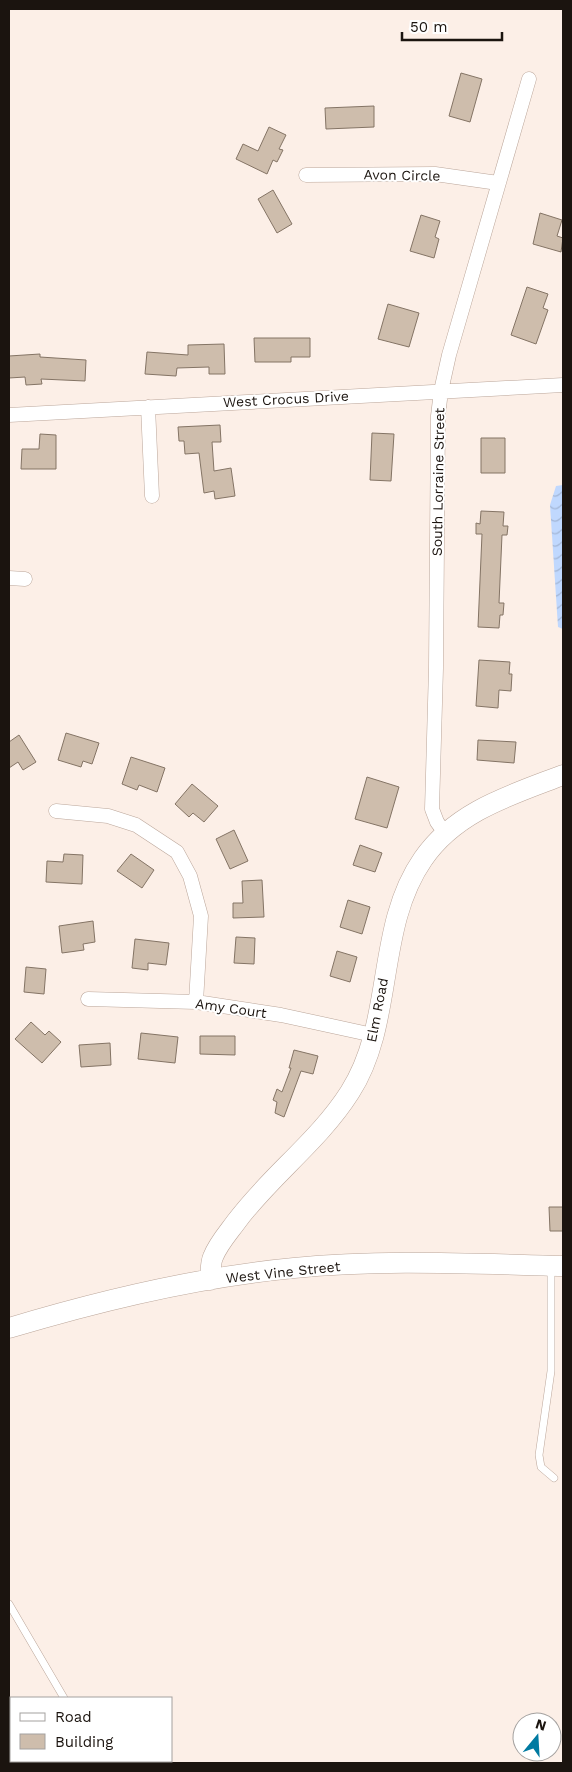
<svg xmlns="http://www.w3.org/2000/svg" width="572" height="1772" font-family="'Work Sans',sans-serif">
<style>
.water{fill:url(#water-waves)}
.building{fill:#cebdac;stroke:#847465}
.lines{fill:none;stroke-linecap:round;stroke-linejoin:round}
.lane-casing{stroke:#bba69a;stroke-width:8}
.street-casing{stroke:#bba69a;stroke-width:15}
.secondary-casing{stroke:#bba69a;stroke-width:21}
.lane{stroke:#fff;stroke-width:7}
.street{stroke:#fff;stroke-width:14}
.secondary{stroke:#fff;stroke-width:20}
.labels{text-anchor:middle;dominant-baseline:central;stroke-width:4;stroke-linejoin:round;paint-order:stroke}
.street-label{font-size:14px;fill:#1b140f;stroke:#fff}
</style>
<defs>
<pattern id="water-waves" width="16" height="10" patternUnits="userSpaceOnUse" patternTransform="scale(1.25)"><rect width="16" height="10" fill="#c0d8fe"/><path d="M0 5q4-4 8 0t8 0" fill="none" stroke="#a4b8d8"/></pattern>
</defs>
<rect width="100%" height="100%" fill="#fcefe7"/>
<path class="water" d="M 563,485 L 563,629 L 558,627 L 550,505 L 556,486 Z"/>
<path class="building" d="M 461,73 L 482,79 L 470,122 L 449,116 Z
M 374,106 L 374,127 L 326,129 L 325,108 Z
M 269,127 L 286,135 L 279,149 L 283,150 L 277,162 L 273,160 L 267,174 L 236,159 L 243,144 L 258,151 Z
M 273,190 L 292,224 L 277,233 L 258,199 Z
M 540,213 L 562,220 L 557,236 L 563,238 L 561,252 L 533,244 Z
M 421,215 L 440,221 L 435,237 L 439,239 L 434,258 L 410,251 Z
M 527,287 L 548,294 L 543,308 L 548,310 L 536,344 L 511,335 Z
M 388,304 L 419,313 L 409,347 L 378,339 Z
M 254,338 L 310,338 L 310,357 L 291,357 L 291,362 L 255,362 Z
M 224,344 L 225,374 L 209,374 L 209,367 L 177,368 L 176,376 L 145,374 L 147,352 L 188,355 L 188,345 Z
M 40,354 L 40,357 L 86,360 L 85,381 L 41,379 L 42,384 L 26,385 L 25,377 L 9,378 L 9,356 Z
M 220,425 L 221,442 L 212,442 L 214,471 L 231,468 L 235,496 L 215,499 L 214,491 L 204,493 L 199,453 L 185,454 L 184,441 L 179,441 L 178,427 Z
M 372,433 L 394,434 L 391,481 L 370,480 Z
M 40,434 L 56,435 L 56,469 L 21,469 L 22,449 L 39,449 Z
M 481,438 L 505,438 L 505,473 L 481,473 Z
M 481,511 L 504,512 L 503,526 L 508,526 L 507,535 L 502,535 L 499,603 L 504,603 L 503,615 L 500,615 L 499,628 L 478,627 L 482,534 L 476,534 L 476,523 L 480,524 Z
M 479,660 L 510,662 L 509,674 L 512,674 L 511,691 L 499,690 L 498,708 L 476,706 Z
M 66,733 L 99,743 L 92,764 L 83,761 L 81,767 L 58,760 Z
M 19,735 L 36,762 L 23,770 L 18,762 L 9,768 L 9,742 Z
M 478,740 L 516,742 L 514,763 L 477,760 Z
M 131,757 L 165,768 L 157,792 L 139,785 L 137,790 L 122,784 Z
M 367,777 L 399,787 L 387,828 L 355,819 Z
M 192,784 L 218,806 L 204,822 L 193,813 L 189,817 L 175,804 Z
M 234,830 L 248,861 L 230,869 L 216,839 Z
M 360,845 L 382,853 L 375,872 L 353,865 Z
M 64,854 L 83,855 L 82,884 L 46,882 L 47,861 L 63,862 Z
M 131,854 L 154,870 L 142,888 L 117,871 Z
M 262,880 L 264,917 L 233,918 L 233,903 L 243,903 L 242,881 Z
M 348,900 L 370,907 L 362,934 L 340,927 Z
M 93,921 L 95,942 L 83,944 L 84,950 L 62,953 L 59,926 Z
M 236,937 L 255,938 L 254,964 L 234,963 Z
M 135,939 L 169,943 L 166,965 L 148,963 L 148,970 L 132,968 Z
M 337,951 L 357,957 L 350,982 L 330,976 Z
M 26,967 L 46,969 L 44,994 L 24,992 Z
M 31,1022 L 45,1035 L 49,1031 L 61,1042 L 42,1063 L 15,1039 Z
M 141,1033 L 178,1037 L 175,1063 L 138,1059 Z
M 200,1036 L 235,1036 L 235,1055 L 200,1054 Z
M 110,1043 L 111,1065 L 81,1067 L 79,1045 Z
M 294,1050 L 318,1056 L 313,1074 L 301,1071 L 284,1117 L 275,1113 L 277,1102 L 273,1100 L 277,1089 L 282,1092 L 291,1068 L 289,1068 Z
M 549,1207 L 563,1207 L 563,1231 L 550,1231 Z"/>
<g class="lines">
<defs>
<path id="lane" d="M 551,1268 L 551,1371 L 539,1455 L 541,1467 L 554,1478
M 9,1604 L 64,1698
M 111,1761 L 113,1763"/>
<path id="street" d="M 306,175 L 435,174 L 498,183
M 148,407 L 152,496
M 9,415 L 563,385
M 9,578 L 25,579
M 56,811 L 108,816 L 136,825 L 177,852 L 190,876 L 201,916 L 196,1002
M 445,833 L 437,822 L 432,809 L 436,668 L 438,416 L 441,391 L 449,355 L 529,79
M 88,999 L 196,1002 L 281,1015 L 373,1035"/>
<path id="secondary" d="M 210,1280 C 211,1272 210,1264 213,1257 C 218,1244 228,1233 236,1222 C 270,1176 319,1141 350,1092 C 395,1022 375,928 423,859 C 456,811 511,795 563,775
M 9,1328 C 102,1300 198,1277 294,1268 C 383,1259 474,1264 563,1266"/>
</defs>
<use href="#lane" class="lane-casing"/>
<use href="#street" class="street-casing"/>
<use href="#secondary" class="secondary-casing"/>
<use href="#lane" class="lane"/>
<use href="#street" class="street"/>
<use href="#secondary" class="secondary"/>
</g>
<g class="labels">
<g class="street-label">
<text transform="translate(402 175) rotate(1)">Avon Circle</text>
<text transform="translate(286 399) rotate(-3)">West Crocus Drive</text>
<text transform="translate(438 482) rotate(-89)">South Lorraine Street</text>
<text transform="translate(231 1008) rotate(8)">Amy Court</text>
<text transform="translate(377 1010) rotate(-79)">Elm Road</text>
<text transform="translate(283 1272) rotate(-6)">West Vine Street</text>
</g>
</g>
<rect width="572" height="1772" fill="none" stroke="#1b140f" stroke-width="20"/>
<rect x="10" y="1697" width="162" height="65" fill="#ffffff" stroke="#a4a19f"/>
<rect x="20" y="1713" width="25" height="8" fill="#ffffff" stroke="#a4a19f"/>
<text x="55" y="1722" font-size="15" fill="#1b140f">Road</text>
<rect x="20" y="1734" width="25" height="15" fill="#cebdac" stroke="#a4a19f"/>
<text x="55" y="1747" font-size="15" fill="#1b140f">Building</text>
<g transform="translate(537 1737) rotate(18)"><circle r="24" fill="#ffffff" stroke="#a4a19f"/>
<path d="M0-4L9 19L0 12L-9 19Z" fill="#007aa1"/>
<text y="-8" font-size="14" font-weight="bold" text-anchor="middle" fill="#1b140f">N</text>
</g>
<path d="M402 32v8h100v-8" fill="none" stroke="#1b140f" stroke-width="2.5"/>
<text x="410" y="32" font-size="15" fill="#1b140f" stroke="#ffffff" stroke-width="4" paint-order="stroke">50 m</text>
</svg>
